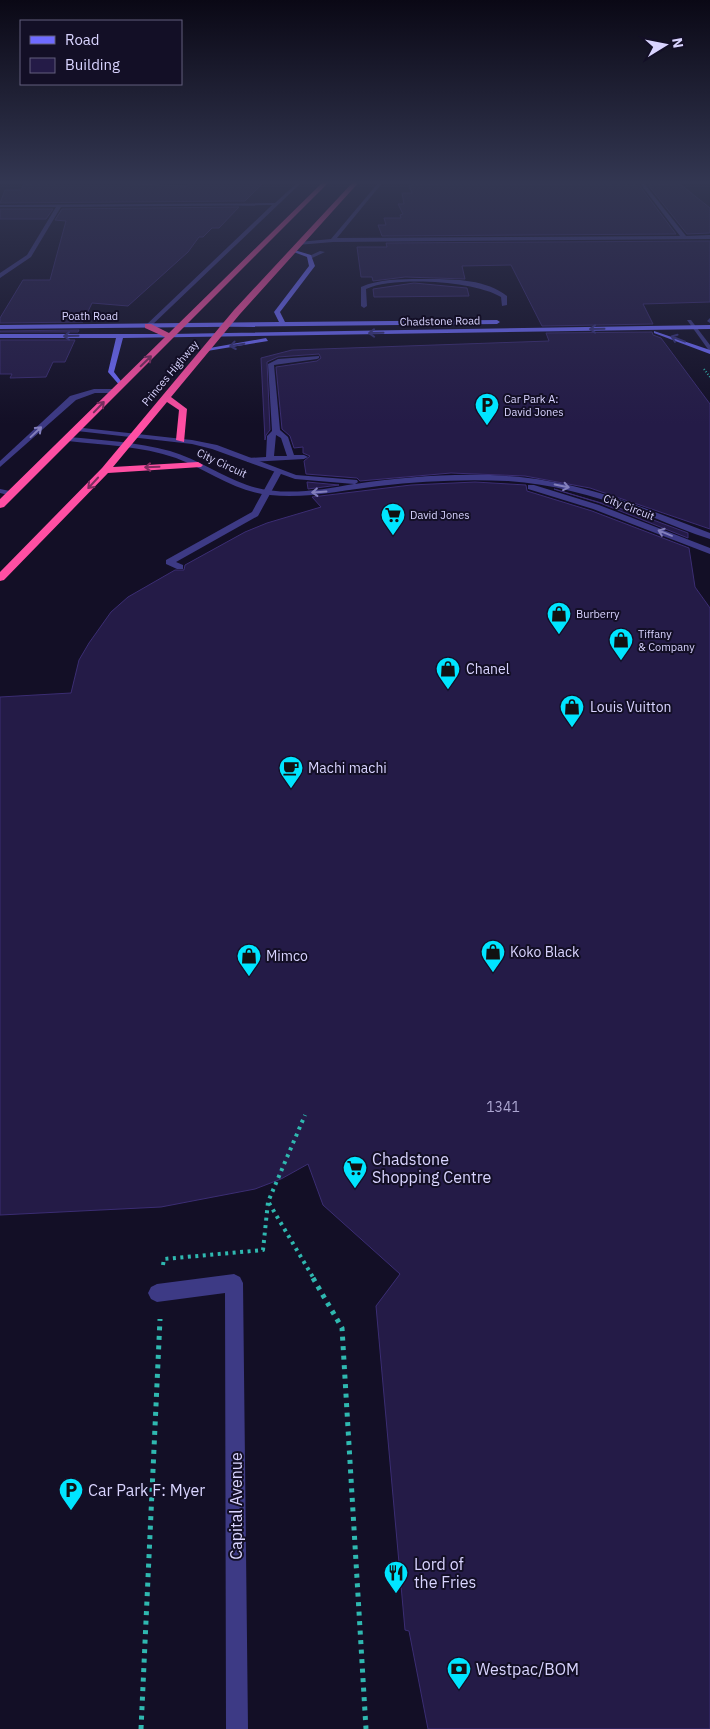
<svg xmlns="http://www.w3.org/2000/svg" width="710" height="1729" font-family="'IBM Plex Sans',sans-serif">
<style>
.building{fill:#241b47;stroke:#3b2d73}
.lines{fill:none;stroke-linecap:round;stroke-linejoin:round}
.path-far2{stroke:#2fb8b0;stroke-width:2;stroke-dasharray:1 2;stroke-linecap:butt}
.path-far1{stroke:#2fb8b0;stroke-width:4;stroke-dasharray:3 4.5;stroke-linecap:butt}
.path{stroke:#2fb8b0;stroke-width:5;stroke-dasharray:4 5.5;stroke-linecap:butt}
.lane{fill:#3d3a85;fill-rule:evenodd}
.street{fill:#3d3a85;fill-rule:evenodd}
.secondary{fill:#6f6bff;fill-rule:evenodd}
.highway{fill:#ff4fa3;fill-rule:evenodd}
.oneway{stroke:#38347d}
.oneway2{stroke:#7d2c5e}
.oneway3{stroke:#837fbc}
.labels{text-anchor:middle;dominant-baseline:central;stroke-width:4;stroke-linejoin:round;paint-order:stroke}
.far-street-label{font-size:11px;fill:#d9d4ff;stroke:#130f26}
.far-poi-label{font-size:11px;fill:#d9d4ff;stroke:#130f26;text-anchor:start}
.poi-label{font-size:14px;fill:#d9d4ff;stroke:#130f26;text-anchor:start}
.near-number-label{font-size:14px;fill:#aca6d1}
.near-poi-label{font-size:16px;fill:#d9d4ff;stroke:#130f26;text-anchor:start}
.near-street-label{font-size:16px;fill:#d9d4ff;stroke:#130f26}
</style>
<rect width="100%" height="100%" fill="#130f26"/>
<path class="building" d="M 190,182 L 264,182 L 245,201 L 0,203 L 5,190 L 21,190 L 24,184 L 108,183 L 187,186 Z
M 448,184 L 639,185 L 676,234 L 382,236 L 378,225 L 386,225 L 384,218 L 401,218 L 400,215 L 403,214 L 398,204 L 404,204 L 402,193 L 412,193 L 409,185 Z
M 680,184 L 710,208 L 710,233 L 687,234 L 648,185 Z
M 239,207 L 219,228 L 212,228 L 203,237 L 199,237 L 188,252 L 128,306 L 92,303 L 83,322 L 0,323 L 0,318 L 23,280 L 50,280 L 66,221 L 55,220 L 62,209 Z
M 0,209 L 53,209 L 46,219 L 0,219 Z
M 710,241 L 710,302 L 643,304 L 653,324 L 542,326 L 511,265 L 462,266 L 465,279 L 405,277 L 373,281 L 372,277 L 361,277 L 357,247 L 387,247 L 386,243 Z
M 414,283 L 467,288 L 469,296 L 374,297 L 373,289 Z
M 79,330 L 78,332 L 0,332 L 0,331 Z
M 652,332 L 653,335 L 661,338 L 710,404 L 710,529 L 590,488 L 525,476 L 451,473 L 360,481 L 357,478 L 306,474 L 304,461 L 310,456 L 303,453 L 303,447 L 294,448 L 290,436 L 282,429 L 276,367 L 317,361 L 321,358 L 319,354 L 278,357 L 267,362 L 270,430 L 266,435 L 265,440 L 261,358 L 292,350 L 549,341 L 546,333 Z
M 0,340 L 75,340 L 65,362 L 53,362 L 46,377 L 10,378 L 12,374 L 0,374 Z
M 307,482 L 339,485 L 308,489 Z
M 475,482 L 526,485 L 527,491 L 592,511 L 689,548 L 695,587 L 710,608 L 710,1729 L 428,1729 L 409,1631 L 405,1630 L 376,1306 L 400,1274 L 323,1205 L 308,1164 L 281,1179 L 255,1189 L 161,1207 L 0,1215 L 0,697 L 71,693 L 79,660 L 89,643 L 111,612 L 128,597 L 175,570 L 184,570 L 185,565 L 245,532 L 267,523 L 321,507 L 312,497 L 411,485 Z
M 554,489 L 632,512 L 688,533 L 688,538 L 600,503 Z"/>
<g class="lines">
<path class="path-far2" d="M 704,369 L 710,377"/>
<path class="path-far1" d="M 269,1203 L 314,1279
M 163,1265 L 164,1259 L 263,1250 L 268,1202 L 305,1115"/>
<path class="path" d="M 313,1278 L 342,1328 L 366,1729
M 141,1729 L 160,1319"/>
<path class="lane" d="M 320,251 L 325,252 L 312,258 L 307,257 Z
M 420,279 C 448,279 485,278 507,296 L 507,305 L 502,306 L 501,297 C 474,281 395,276 366,289 L 367,306 L 364,308 L 361,306 L 361,287 C 379,279 400,279 420,279 Z
M 710,318 L 710,323 L 707,321 Z
M 687,320 L 691,320 L 710,345 L 710,352 Z
M 319,356 L 319,358 L 317,359 L 274,365 L 280,430 L 288,437 L 294,455 L 304,455 L 308,457 L 304,459 L 247,462 L 247,458 L 266,457 L 267,436 L 272,431 L 268,364 L 278,359 ZM 276,435 L 281,438 L 287,456 L 274,456 Z
M 275,470 L 282,472 L 258,516 L 176,562 L 183,565 L 183,569 L 177,569 L 166,564 L 166,560 L 252,512 Z
M 234,1274 L 240,1277 L 243,1283 L 248,1729 L 226,1729 L 225,1293 L 157,1302 L 151,1299 L 148,1293 L 151,1287 L 157,1284 Z"/>
<path class="street" d="M 298,182 L 302,182 L 150,327 L 145,326 L 272,205 L 61,207 L 31,257 L 0,278 L 0,273 L 27,255 L 56,207 L 0,207 L 0,205 L 275,203 Z
M 379,182 L 383,182 L 337,238 L 680,236 L 639,182 L 643,182 L 686,236 L 710,235 L 710,239 L 333,242 L 297,245 L 299,242 L 331,239 Z
M 94,389 L 114,389 L 118,391 L 114,393 L 95,393 L 76,400 L 0,467 L 0,461 L 70,396 Z
M 74,427 L 192,440 L 217,445 L 296,475 L 357,480 L 358,482 L 355,484 C 415,475 487,470 548,481 C 604,490 657,513 710,533 L 710,539 C 690,533 670,524 650,516 C 604,499 557,484 507,481 C 465,479 421,481 379,486 C 343,490 307,499 270,495 C 235,492 208,470 176,458 C 141,446 104,445 68,441 L 64,439 L 68,437 C 102,440 137,442 170,451 C 198,459 221,476 247,485 C 281,497 320,490 354,484 L 295,479 L 212,449 L 192,444 L 77,431 L 74,431 Z
M 528,485 L 534,485 L 599,505 L 710,548 L 710,554 L 593,509 L 528,489 Z
M 0,489 L 15,492 L 16,494 L 12,496 L 0,493 Z"/>
<path class="secondary" d="M 291,249 L 311,255 L 315,266 L 280,312 L 285,322 L 497,320 L 500,322 L 497,324 L 0,329 L 0,325 L 279,322 L 274,312 L 309,266 L 307,257 L 291,251 Z
M 710,325 L 710,329 L 123,338 L 114,372 L 124,385 L 121,387 L 108,372 L 116,338 L 0,338 L 0,334 L 170,334 Z
M 654,331 L 710,350 L 710,354 L 654,333 Z
M 266,338 L 268,341 L 207,351 L 204,349 Z"/>
<path class="highway" d="M 323,182 L 329,182 L 4,507 L 0,508 L 0,499 L 165,337 L 145,328 L 145,324 L 151,324 L 169,333 Z
M 353,182 L 359,182 L 240,314 L 171,397 L 187,409 L 184,442 L 176,440 L 179,410 L 167,402 L 113,467 L 198,462 L 203,465 L 201,467 L 108,473 L 4,580 L 0,581 L 0,572 L 102,468 L 234,310 Z"/>
</g>
<defs><path id="oneway-shaft" d="M-6 0H5M1.5-3L5.5 0L1.5 3" fill="none" stroke-width="1.6" stroke-linecap="round" stroke-linejoin="round" transform="scale(1.25)"/></defs>
<g class="oneway">
<use href="#oneway-shaft" transform="translate(597 329) rotate(179)"/>
<use href="#oneway-shaft" transform="translate(376 333) rotate(179)"/>
<use href="#oneway-shaft" transform="translate(71 336) rotate(179)"/>
<use href="#oneway-shaft" transform="translate(678 339) rotate(-159)"/>
<use href="#oneway-shaft" transform="translate(237 345) rotate(171)"/>
</g>
<g class="oneway2">
<use href="#oneway-shaft" transform="translate(146 361) rotate(-44)"/>
<use href="#oneway-shaft" transform="translate(99 407) rotate(-46)"/>
<use href="#oneway-shaft" transform="translate(152 467) rotate(178)"/>
<use href="#oneway-shaft" transform="translate(93 483) rotate(133)"/>
</g>
<g class="oneway3">
<use href="#oneway-shaft" transform="translate(36 432) rotate(-43)"/>
<use href="#oneway-shaft" transform="translate(562 486) rotate(12)"/>
<use href="#oneway-shaft" transform="translate(319 492) rotate(176)"/>
<use href="#oneway-shaft" transform="translate(665 533) rotate(-158)"/>
</g>
<linearGradient id="sky" x2="0" y2="1"><stop stop-color="#0a0815"/><stop offset="0.43" stop-color="#333752"/><stop offset="1" stop-color="#333752" stop-opacity="0"/></linearGradient>
<rect width="710" height="424" fill="url(#sky)"/>
<defs>
<symbol id="parking-pin" viewBox="-11 -11 22 30"><path d="M0 17L-7.5 6A9.5 9.5 0 1 1 7.5 6Z" fill="#00e5ff" stroke="#130f26"/><path d="M-3.5-5.5H1a3.5 3.5 0 0 1 0 7H-1V5.5H-3.5ZM-1-3.4V-.6H.8a1.4 1.4 0 0 0 0-2.8Z" fill="#111"/></symbol>
<symbol id="supermarket-pin" viewBox="-11 -11 22 30"><path d="M0 17L-7.5 6A9.5 9.5 0 1 1 7.5 6Z" fill="#00e5ff" stroke="#130f26"/><path d="M-6-5.5h2.5l.6 2H6L4.5 2H-2.5L-4.4-4H-6ZM-1.5 3.2a1.3 1.3 0 1 0 .1 0ZM3 3.2a1.3 1.3 0 1 0 .1 0Z" fill="#111"/></symbol>
<symbol id="shop-pin" viewBox="-11 -11 22 30"><path d="M0 17L-7.5 6A9.5 9.5 0 1 1 7.5 6Z" fill="#00e5ff" stroke="#130f26"/><path d="M-5-2.5h2.3a2.7 3.5 0 0 1 5.4 0H5L5.5 6h-11ZM-1.5-2.5h3a1.5 2.3 0 0 0-3 0Z" fill="#111"/></symbol>
<symbol id="cafe-pin" viewBox="-11 -11 22 30"><path d="M0 17L-7.5 6A9.5 9.5 0 1 1 7.5 6Z" fill="#00e5ff" stroke="#130f26"/><path d="M-5.5-4.5H6V0H3Q3 3.5 0 3.5H-2.5Q-5.5 3.5-5.5 0ZM3-3.2v2h1.7v-2ZM-6 4.5H4V6H-6Z" fill="#111"/></symbol>
<symbol id="restaurant-pin" viewBox="-11 -11 22 30"><path d="M0 17L-7.5 6A9.5 9.5 0 1 1 7.5 6Z" fill="#00e5ff" stroke="#130f26"/><path d="M-5-6h1v4h1v-4h1v4h1v-4h1v5L-1.5 .5V6h-2V.5L-5-1ZM5-6V6H3V1.5H1.5Q1.5-4 5-6Z" fill="#111"/></symbol>
<symbol id="bank-pin" viewBox="-11 -11 22 30"><path d="M0 17L-7.5 6A9.5 9.5 0 1 1 7.5 6Z" fill="#00e5ff" stroke="#130f26"/><path d="M-6-4H6V4H-6ZM0-2.3a2.3 2.3 0 1 0 0 4.6a2.3 2.3 0 1 0 0-4.6Z" fill="#111"/></symbol>
</defs>
<g fill-rule="evenodd">
<use href="#parking-pin" x="473" y="391" width="28" height="38"/>
<use href="#supermarket-pin" x="379" y="501" width="28" height="38"/>
<use href="#shop-pin" x="545" y="600" width="28" height="38"/>
<use href="#shop-pin" x="607" y="626" width="28" height="38"/>
<use href="#shop-pin" x="434" y="655" width="28" height="38"/>
<use href="#shop-pin" x="558" y="693" width="28" height="38"/>
<use href="#cafe-pin" x="277" y="754" width="28" height="38"/>
<use href="#shop-pin" x="479" y="938" width="28" height="38"/>
<use href="#shop-pin" x="235" y="942" width="28" height="38"/>
<use href="#supermarket-pin" x="341" y="1154" width="28" height="38"/>
<use href="#parking-pin" x="57" y="1476" width="28" height="38"/>
<use href="#restaurant-pin" x="382" y="1559" width="28" height="38"/>
<use href="#bank-pin" x="445" y="1655" width="28" height="38"/>
</g>
<g class="labels">
<g class="far-street-label">
<text x="90" y="316">Poath Road</text>
<text transform="translate(440 321) rotate(-1)">Chadstone Road</text>
<text transform="translate(170 373) rotate(-50)">Princes Highway</text>
<text transform="translate(222 463) rotate(25)">City Circuit</text>
<text transform="translate(629 507) rotate(21)">City Circuit</text>
</g>
<g class="far-poi-label">
<text x="504" y="399">Car Park A:<tspan x="504" dy="13">David Jones</tspan></text>
<text x="410" y="515">David Jones</text>
<text x="576" y="614">Burberry</text>
<text x="638" y="634">Tiffany<tspan x="638" dy="13">&amp; Company</tspan></text>
</g>
<g class="poi-label">
<text x="466" y="669">Chanel</text>
<text x="590" y="707">Louis Vuitton</text>
<text x="308" y="768">Machi machi</text>
<text x="510" y="952">Koko Black</text>
<text x="266" y="956">Mimco</text>
</g>
<g class="near-number-label">
<text x="503" y="1107">1341</text>
</g>
<g class="near-poi-label">
<text x="372" y="1159">Chadstone<tspan x="372" dy="18">Shopping Centre</tspan></text>
<text x="88" y="1490">Car Park F: Myer</text>
<text x="414" y="1564">Lord of<tspan x="414" dy="18">the Fries</tspan></text>
<text x="476" y="1669">Westpac/BOM</text>
</g>
<g class="near-street-label">
<text transform="translate(236 1506) rotate(-90)">Capital Avenue</text>
</g>
</g>
<rect x="20" y="20" width="162" height="65" fill="#130f26" stroke="#625e7d"/>
<rect x="30" y="36" width="25" height="8" fill="#6f6bff" stroke="#625e7d"/>
<text x="65" y="45" font-size="15" fill="#d9d4ff">Road</text>
<rect x="30" y="58" width="25" height="15" fill="#241b47" stroke="#625e7d"/>
<text x="65" y="70" font-size="15" fill="#d9d4ff">Building</text>
<g transform="translate(665 45) rotate(80)" stroke="#130f26" stroke-width="4" paint-order="stroke">
<path d="M0-4L9 19L0 12L-9 19Z" fill="#d9d4ff"/>
<text y="-8" font-size="14" font-weight="bold" text-anchor="middle" fill="#d9d4ff">N</text>
</g>
</svg>
